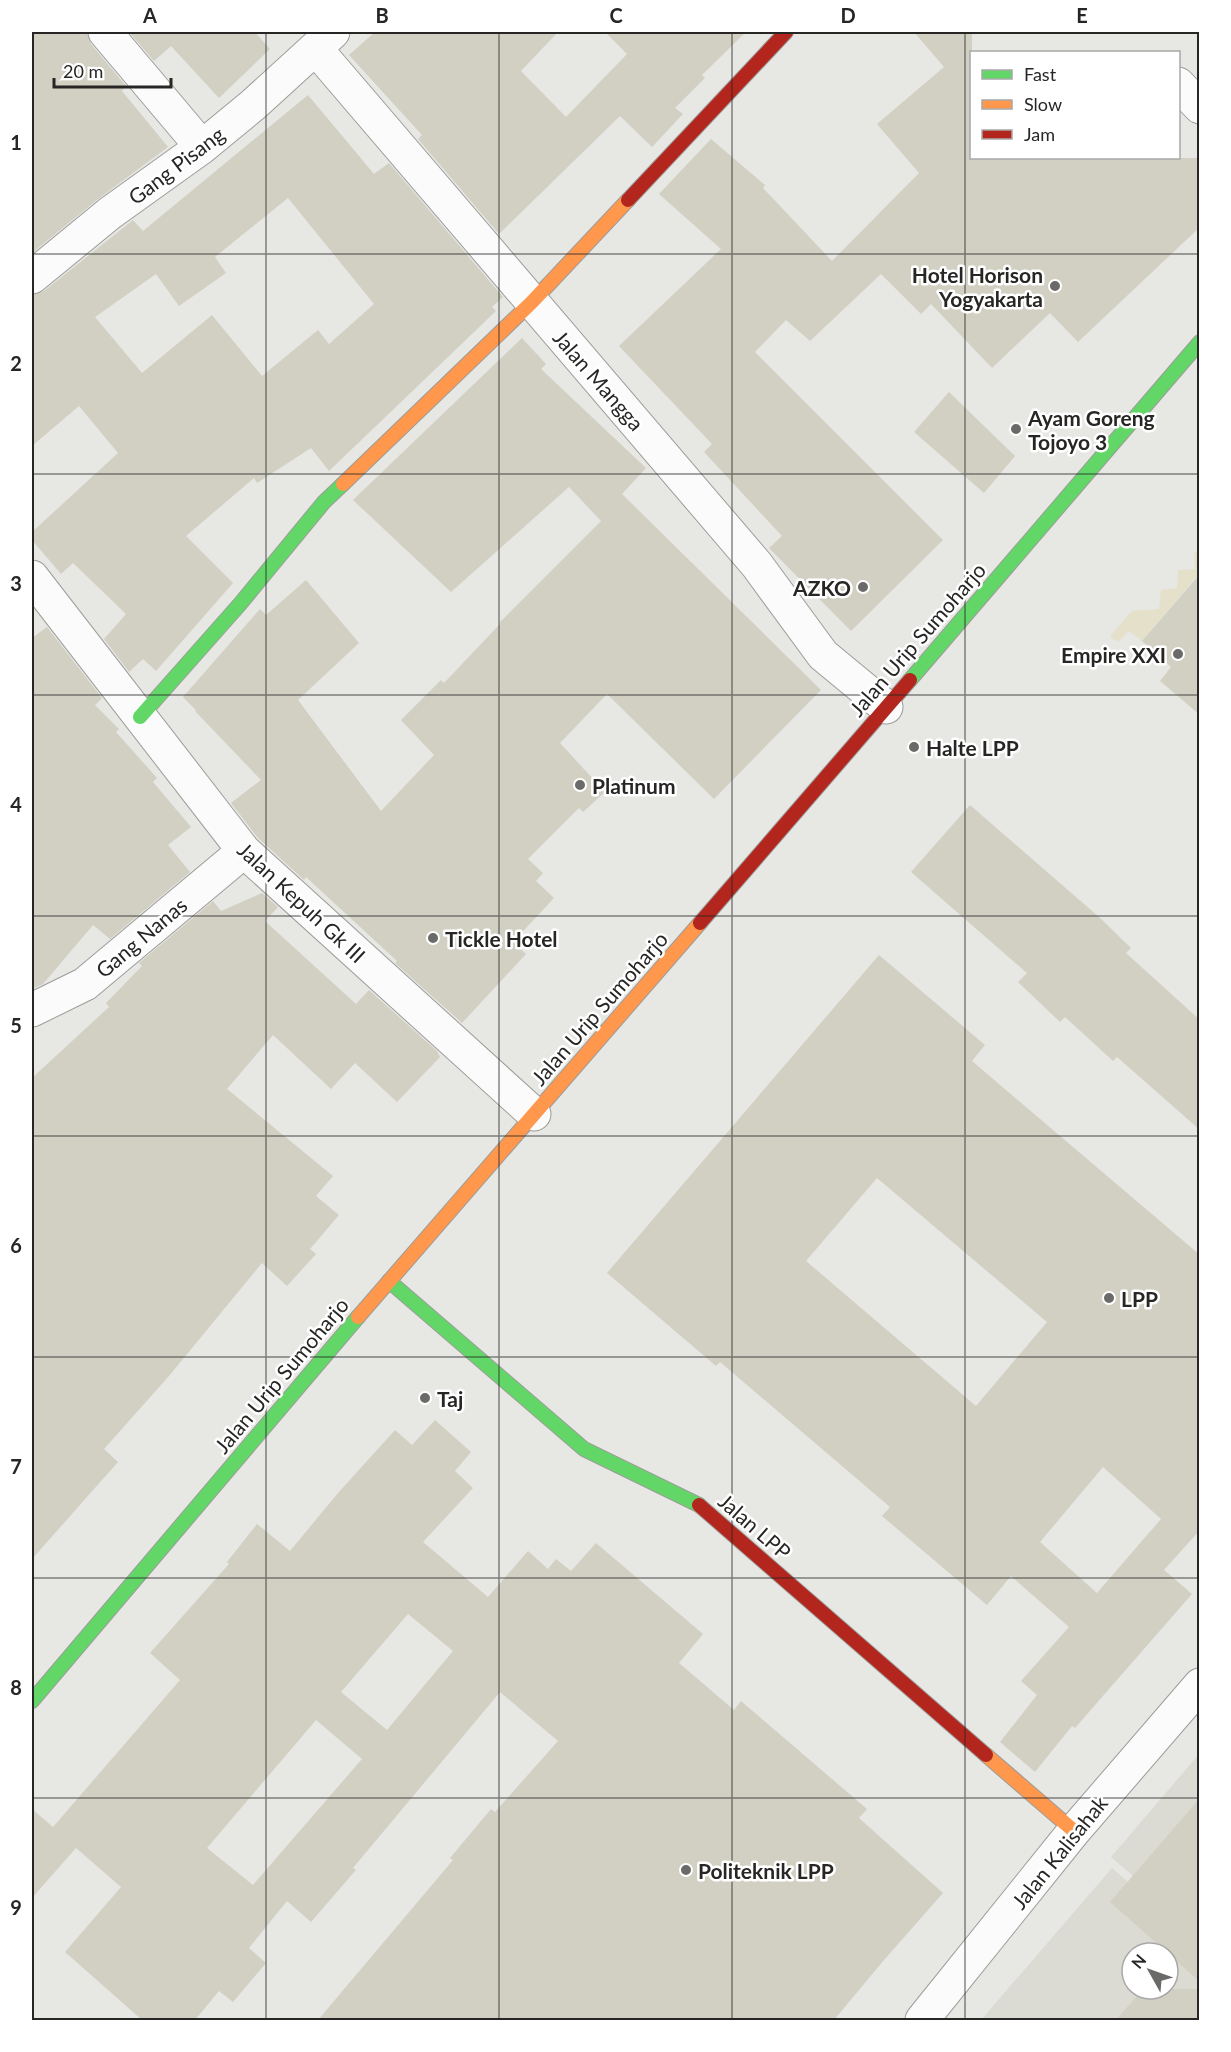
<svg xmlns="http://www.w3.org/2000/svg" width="1231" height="2052" font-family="Lato,sans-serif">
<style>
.built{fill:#dbdad3;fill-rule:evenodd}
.green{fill:#e4e0ca}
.building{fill:#d2d0c3;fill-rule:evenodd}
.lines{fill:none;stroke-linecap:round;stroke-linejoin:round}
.street-casing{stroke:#9c9c9a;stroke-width:35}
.fast-casing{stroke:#9c9c9a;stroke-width:16}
.slow-casing{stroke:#9c9c9a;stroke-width:16}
.jam-casing{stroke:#9c9c9a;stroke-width:16}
.street{stroke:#fbfbfb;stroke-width:33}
.fast{stroke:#63d668;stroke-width:14}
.slow{stroke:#ff974d;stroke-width:14}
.jam{stroke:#b3261e;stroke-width:14}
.grid{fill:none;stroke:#272625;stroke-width:1.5;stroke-opacity:0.55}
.poi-dot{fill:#6a6a68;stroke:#fff;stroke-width:2}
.labels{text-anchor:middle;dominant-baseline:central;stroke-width:5;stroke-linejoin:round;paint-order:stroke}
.street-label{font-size:21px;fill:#272625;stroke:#fff}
.poi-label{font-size:21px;font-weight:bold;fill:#272625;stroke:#fff;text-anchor:start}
.neatline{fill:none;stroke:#272625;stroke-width:2}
.grid-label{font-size:20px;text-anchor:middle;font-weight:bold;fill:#272625}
</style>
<rect width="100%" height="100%" fill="#e7e7e4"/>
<path class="built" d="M 1199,1754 L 1199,1933 L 1111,1857 Z
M 1112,1868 L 1199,1943 L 1199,2020 L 981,2020 ZM 1132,1953 L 1168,1953 L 1168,1989 L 1132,1989 Z"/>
<path class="green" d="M 1199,551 L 1199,574 L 1142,641 L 1129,631 L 1119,641 L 1112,639 L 1111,635 L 1132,611 L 1159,609 L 1161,590 L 1177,588 L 1178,570 L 1195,569 L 1194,552 Z"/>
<path class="building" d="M 32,32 L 87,32 L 91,44 L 126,86 L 122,91 L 168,147 L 98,199 L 32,253 Z
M 129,32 L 255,32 L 270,49 L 219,98 L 171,46 L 154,61 Z
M 375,32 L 558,32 L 521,71 L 566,117 L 627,54 L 605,32 L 746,32 L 702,75 L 705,78 L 675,108 L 683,114 L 652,147 L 620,116 L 499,234 L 418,139 L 422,135 L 349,55 Z
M 914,32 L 972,32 L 972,158 L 1200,158 L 1200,227 L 1078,342 L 1050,313 L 992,368 L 931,304 L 921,314 L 881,274 L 810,341 L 786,320 L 755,352 L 943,540 L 851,631 L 769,548 L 782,536 L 704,452 L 712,444 L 619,346 L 721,249 L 659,194 L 711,139 L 765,185 L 763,188 L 832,261 L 919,173 L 877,124 L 944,67 Z
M 308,95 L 374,174 L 389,163 L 503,297 L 492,307 L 496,311 L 329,471 L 311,448 L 257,483 L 254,478 L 186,536 L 233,583 L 156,671 L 143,659 L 129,672 L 104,639 L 126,614 L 73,563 L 61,574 L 32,540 L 32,532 L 118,453 L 79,406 L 32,446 L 32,295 L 44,291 L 133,220 L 143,231 ZM 288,198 L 374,304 L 329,344 L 318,330 L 262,376 L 212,315 L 142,373 L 95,317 L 156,274 L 179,306 L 226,273 L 215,257 Z
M 522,338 L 546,364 L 541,369 L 646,468 L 622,494 L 821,690 L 714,799 L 607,694 L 560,743 L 605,792 L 583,812 L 579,808 L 528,859 L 543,873 L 536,881 L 554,898 L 513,942 L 526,954 L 462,1023 L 395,963 L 397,961 L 306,877 L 304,880 L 258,838 L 231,803 L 261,780 L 195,711 L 196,710 L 183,697 L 260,609 L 266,615 L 306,580 L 359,643 L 298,700 L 381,811 L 434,755 L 401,720 L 441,680 L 444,683 L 500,624 L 499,623 L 601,521 L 569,487 L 451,592 L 353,500 Z
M 949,392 L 1015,456 L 984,493 L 914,432 Z
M 1200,574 L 1200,715 L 1160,681 L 1171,667 L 1142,641 Z
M 47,627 L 102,698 L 95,705 L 119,729 L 116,732 L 157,778 L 153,782 L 191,827 L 168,845 L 190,872 L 110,939 L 93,925 L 43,984 L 32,989 L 32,638 Z
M 970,805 L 1099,917 L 1131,948 L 1126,953 L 1200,1020 L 1200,1130 L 1117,1057 L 1113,1061 L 1065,1017 L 1060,1022 L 1018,982 L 1027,973 L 911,872 Z
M 262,893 L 278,907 L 265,921 L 356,1004 L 369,990 L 437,1051 L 440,1057 L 397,1102 L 355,1063 L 331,1089 L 273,1035 L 227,1089 L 333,1176 L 316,1196 L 339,1215 L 310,1249 L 316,1254 L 287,1286 L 262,1263 L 169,1376 L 104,1449 L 118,1462 L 32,1559 L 32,1078 L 109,1007 L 106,1003 L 142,966 L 139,963 L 213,901 L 221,911 Z
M 879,955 L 985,1045 L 972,1061 L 1200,1255 L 1200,1530 L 1164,1570 L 1192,1594 L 1075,1728 L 1072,1726 L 1035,1772 L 1000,1742 L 1037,1695 L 1021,1681 L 1069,1627 L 1011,1576 L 987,1605 L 882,1516 L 890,1507 L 720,1362 L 716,1366 L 607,1273 ZM 877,1178 L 1047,1322 L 976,1406 L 806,1261 ZM 1103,1467 L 1161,1519 L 1097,1593 L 1040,1542 Z
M 435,1420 L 471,1452 L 455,1471 L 473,1488 L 423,1542 L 488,1597 L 528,1551 L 548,1569 L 556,1559 L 571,1571 L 596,1543 L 703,1634 L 679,1663 L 734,1710 L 741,1701 L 867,1809 L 859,1818 L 943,1893 L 884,1960 L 834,2020 L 318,2020 L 453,1860 L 450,1858 L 491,1809 L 495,1812 L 558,1741 L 500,1692 L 353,1868 L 356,1870 L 311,1922 L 287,1901 L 249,1948 L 266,1963 L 233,2002 L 219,1991 L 195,2020 L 142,2020 L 65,1952 L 121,1887 L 76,1848 L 32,1898 L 32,1809 L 53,1827 L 180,1680 L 150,1653 L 229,1564 L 227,1562 L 257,1524 L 290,1551 L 338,1493 L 395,1430 L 412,1445 ZM 408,1614 L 453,1651 L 387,1730 L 341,1692 ZM 316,1720 L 362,1759 L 253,1885 L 207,1848 Z
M 1200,1798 L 1200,1982 L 1110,1902 Z
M 1143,1989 L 1200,1989 L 1200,2020 L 1116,2020 Z"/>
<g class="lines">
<defs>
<path id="street" d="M 105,32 L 202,147
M 316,49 L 757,565 L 823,655 L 886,707
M 1178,84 L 1200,107
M 32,277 L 110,213 L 202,147 L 253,105 L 333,32
M 32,577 L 244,851 L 534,1114
M 32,1010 L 85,984 L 244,851
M 922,2020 L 1074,1831 L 1200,1685"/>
<path id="fast" d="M 910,680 L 1200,342
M 140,717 L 240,604 L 324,502 L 343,484
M 389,1281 L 584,1449 L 699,1505
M 32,1701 L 358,1317"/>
<path id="slow" d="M 343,484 L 532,302 L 628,200
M 358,1317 L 700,923
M 986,1755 L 1074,1831"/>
<path id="jam" d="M 628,200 L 786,32
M 700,923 L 910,680
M 699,1505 L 986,1755"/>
</defs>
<use href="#street" class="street-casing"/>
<use href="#fast" class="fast-casing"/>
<use href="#slow" class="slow-casing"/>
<use href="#jam" class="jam-casing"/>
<use href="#street" class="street"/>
<use href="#fast" class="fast"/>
<use href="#slow" class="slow"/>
<use href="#jam" class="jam"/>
</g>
<path class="grid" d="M 266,32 L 266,2020M 499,32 L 499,2020M 732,32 L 732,2020M 965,32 L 965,2020M 32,254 L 1200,254M 32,474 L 1200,474M 32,695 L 1200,695M 32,916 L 1200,916M 32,1136 L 1200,1136M 32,1357 L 1200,1357M 32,1578 L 1200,1578M 32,1798 L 1200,1798"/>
<g class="poi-dot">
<circle cx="1055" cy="286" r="6"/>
<circle cx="1016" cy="429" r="6"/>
<circle cx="863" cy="587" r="6"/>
<circle cx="1178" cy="654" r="6"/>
<circle cx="914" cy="747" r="6"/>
<circle cx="580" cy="785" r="6"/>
<circle cx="433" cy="938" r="6"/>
<circle cx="1109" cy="1298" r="6"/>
<circle cx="425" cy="1398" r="6"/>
<circle cx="686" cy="1870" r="6"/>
</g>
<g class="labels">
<g class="street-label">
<text transform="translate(176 165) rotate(-37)">Gang Pisang</text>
<text transform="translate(599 380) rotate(49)">Jalan Mangga</text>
<text transform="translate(917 639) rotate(-49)">Jalan Urip Sumoharjo</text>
<text transform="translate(302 902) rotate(43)">Jalan Kepuh Gk III</text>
<text transform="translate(141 937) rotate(-40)">Gang Nanas</text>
<text transform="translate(599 1008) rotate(-49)">Jalan Urip Sumoharjo</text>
<text transform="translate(281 1375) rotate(-50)">Jalan Urip Sumoharjo</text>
<text transform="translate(755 1526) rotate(41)">Jalan LPP</text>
<text transform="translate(1059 1852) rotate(-51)">Jalan Kalisahak</text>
</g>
<g class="poi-label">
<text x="1043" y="274" text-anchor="end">Hotel Horison<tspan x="1043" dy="24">Yogyakarta</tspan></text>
<text x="1028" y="417">Ayam Goreng<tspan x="1028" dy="24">Tojoyo 3</tspan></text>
<text x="851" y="587" text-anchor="end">AZKO</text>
<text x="1166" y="654" text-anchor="end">Empire XXI</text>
<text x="926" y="747">Halte LPP</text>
<text x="592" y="785">Platinum</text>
<text x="445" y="938">Tickle Hotel</text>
<text x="1121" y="1298">LPP</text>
<text x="437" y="1398">Taj</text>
<text x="698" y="1870">Politeknik LPP</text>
</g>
</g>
<rect width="1231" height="2052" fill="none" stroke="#ffffff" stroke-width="66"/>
<rect x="970" y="51" width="210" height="108" fill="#ffffff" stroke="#a9a8a8" stroke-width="1.5"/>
<rect x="982" y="70" width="30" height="9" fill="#63d668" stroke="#a9a8a8" stroke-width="1.5"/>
<text x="1024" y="81" font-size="18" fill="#272625">Fast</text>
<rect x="982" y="100" width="30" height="9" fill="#ff974d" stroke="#a9a8a8" stroke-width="1.5"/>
<text x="1024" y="111" font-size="18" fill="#272625">Slow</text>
<rect x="982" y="130" width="30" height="9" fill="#b3261e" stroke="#a9a8a8" stroke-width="1.5"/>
<text x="1024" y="141" font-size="18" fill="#272625">Jam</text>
<g transform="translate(1150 1971) rotate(310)"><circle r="28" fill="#ffffff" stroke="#a9a8a8" stroke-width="1.5"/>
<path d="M0-4.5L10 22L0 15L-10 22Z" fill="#6a6a68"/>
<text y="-9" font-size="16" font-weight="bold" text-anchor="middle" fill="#272625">N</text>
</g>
<path d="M54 78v9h117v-9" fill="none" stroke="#272625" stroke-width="3"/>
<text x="63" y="78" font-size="18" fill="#272625" stroke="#ffffff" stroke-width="4.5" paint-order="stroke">20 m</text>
<rect x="33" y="33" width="1165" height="1986" class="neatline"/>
<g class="grid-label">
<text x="150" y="23">A</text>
<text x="382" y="23">B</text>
<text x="616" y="23">C</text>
<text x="848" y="23">D</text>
<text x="1082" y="23">E</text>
<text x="16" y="150">1</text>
<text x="16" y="371">2</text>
<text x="16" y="591">3</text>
<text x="16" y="812">4</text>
<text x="16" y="1033">5</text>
<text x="16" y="1253">6</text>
<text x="16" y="1474">7</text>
<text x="16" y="1695">8</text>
<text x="16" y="1915">9</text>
</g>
</svg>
